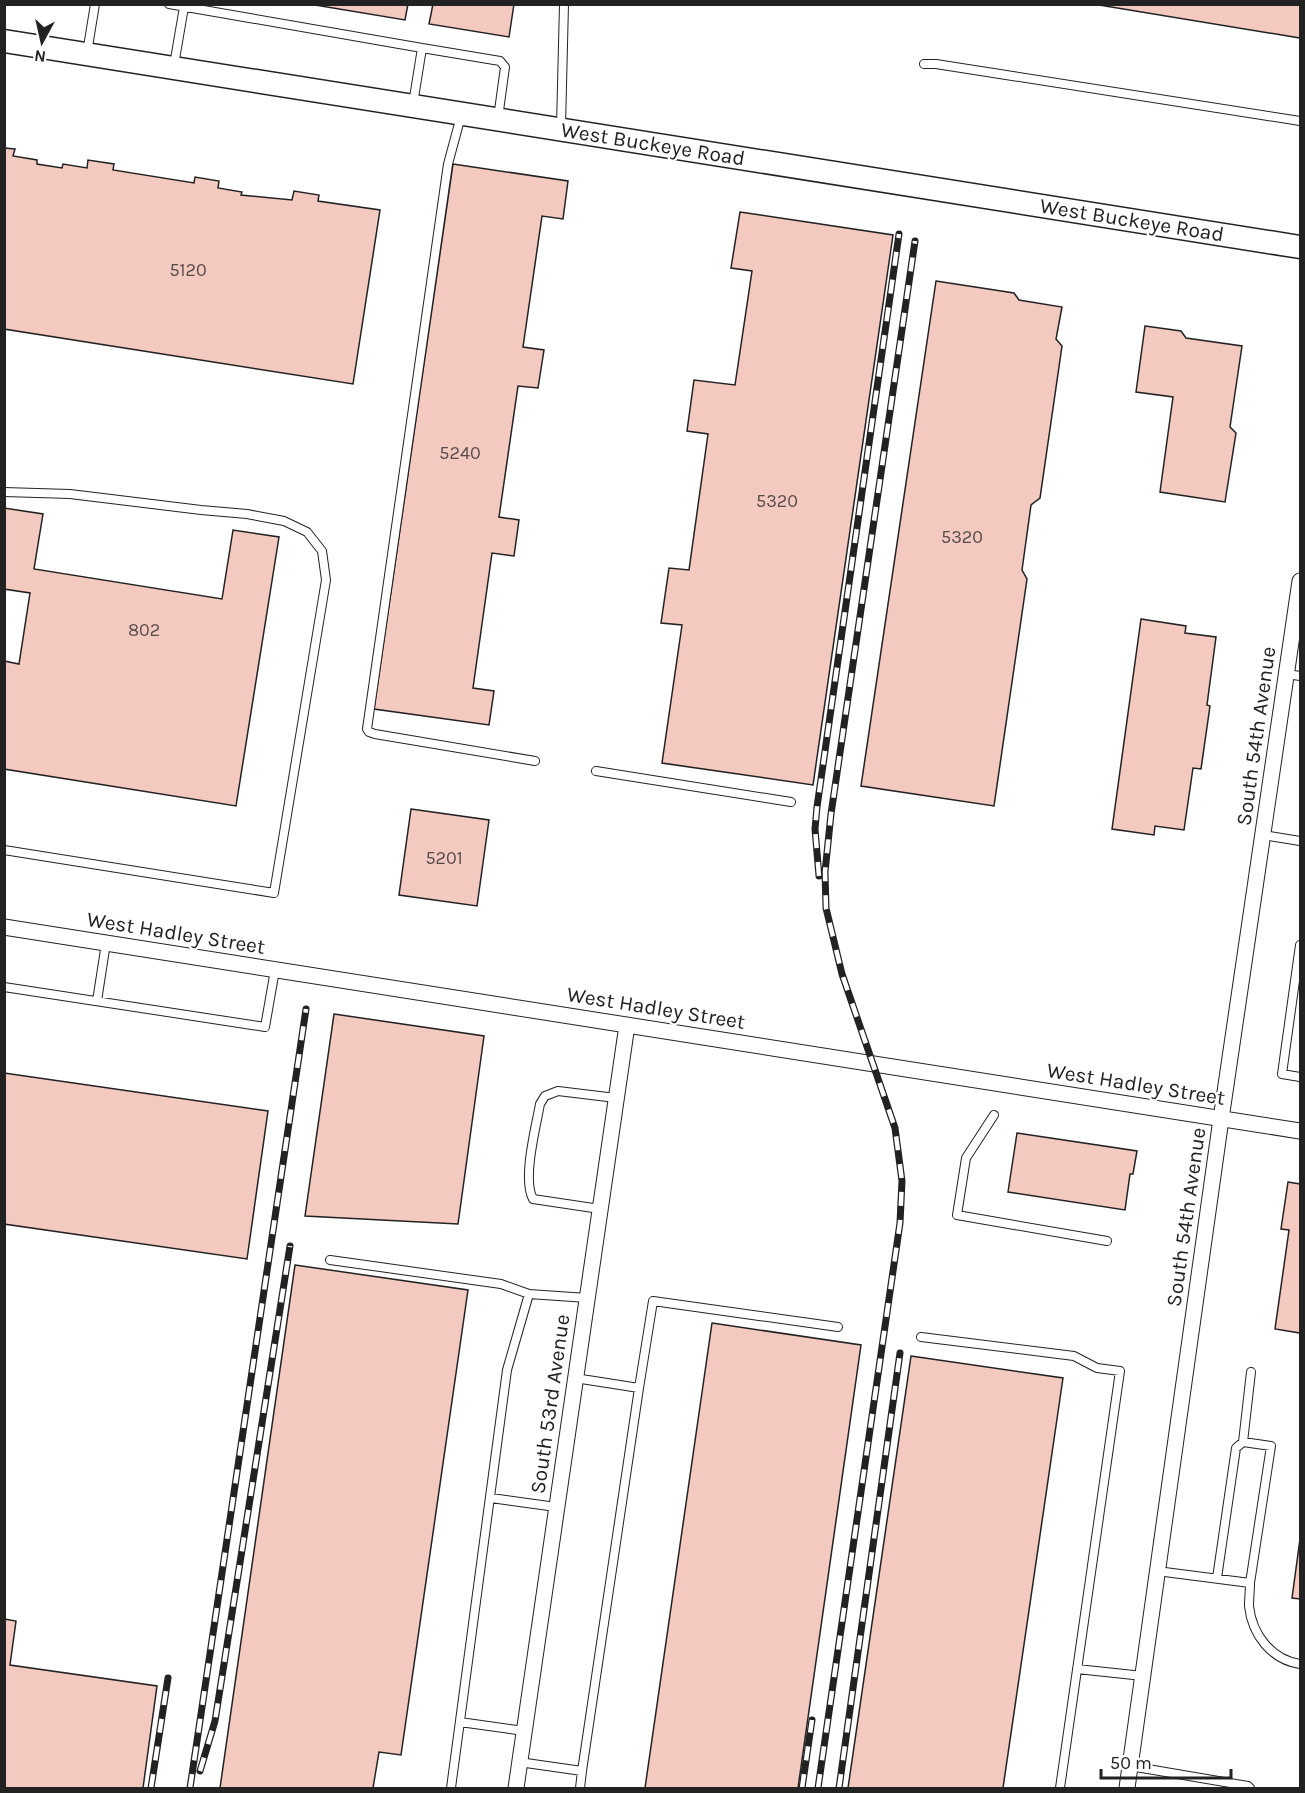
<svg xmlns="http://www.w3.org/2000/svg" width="1305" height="1793" font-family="Karla,sans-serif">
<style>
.building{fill:#f3c9c0;stroke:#222;stroke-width:1.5}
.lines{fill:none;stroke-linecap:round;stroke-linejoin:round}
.service-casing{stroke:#222;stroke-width:10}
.minor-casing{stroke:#222;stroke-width:17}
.secondary-casing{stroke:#222;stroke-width:25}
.service{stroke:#fff;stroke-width:8}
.minor{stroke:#fff;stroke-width:15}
.secondary{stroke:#fff;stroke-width:22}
.rail-casing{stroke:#222;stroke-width:7}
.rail{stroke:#fff;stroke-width:4.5;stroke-dasharray:14;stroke-linecap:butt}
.labels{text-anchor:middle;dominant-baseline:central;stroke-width:4.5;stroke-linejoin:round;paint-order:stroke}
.number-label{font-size:18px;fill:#564c4a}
.street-label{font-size:21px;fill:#222;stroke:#fff}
</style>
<rect width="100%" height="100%" fill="#fff"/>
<path class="building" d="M 309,4 L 408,4 L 405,20 Z
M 433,4 L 514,4 L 509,37 L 429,24 Z
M 1093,4 L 1300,4 L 1300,38 Z
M 4,148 L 15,149 L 13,156 L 37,160 L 37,164 L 62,168 L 63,164 L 87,168 L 88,160 L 114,164 L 113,170 L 194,183 L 195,177 L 219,181 L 218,188 L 242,192 L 241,195 L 292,200 L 294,191 L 319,195 L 318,201 L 380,210 L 353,384 L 4,329 Z
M 453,164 L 568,181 L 563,219 L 542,216 L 523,347 L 544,350 L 538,388 L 518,386 L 499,517 L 519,520 L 514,556 L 492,553 L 473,688 L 494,691 L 489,725 L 374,709 Z
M 740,212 L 893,235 L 813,785 L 662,763 L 682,625 L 661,623 L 669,568 L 689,570 L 708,434 L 687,431 L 694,380 L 735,385 L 752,271 L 731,268 Z
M 936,281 L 1014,293 L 1019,300 L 1062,307 L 1056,339 L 1062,346 L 1040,498 L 1031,505 L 1022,570 L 1027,579 L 994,806 L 861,786 Z
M 1145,326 L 1181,331 L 1186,338 L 1242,346 L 1230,427 L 1236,433 L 1225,502 L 1160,492 L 1173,397 L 1136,392 Z
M 4,508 L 43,514 L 34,569 L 222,599 L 233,530 L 279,537 L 236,806 L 4,769 L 4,661 L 19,664 L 30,593 L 4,589 Z
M 1141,619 L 1186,626 L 1185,633 L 1216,637 L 1207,705 L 1210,706 L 1201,769 L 1193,768 L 1184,830 L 1155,826 L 1154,835 L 1112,829 Z
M 411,809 L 489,820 L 477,906 L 399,895 Z
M 334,1014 L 484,1036 L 458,1224 L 305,1216 Z
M 4,1073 L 268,1111 L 247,1259 L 4,1224 Z
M 1017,1133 L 1137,1151 L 1133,1174 L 1130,1174 L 1125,1210 L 1008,1192 Z
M 1288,1182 L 1300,1184 L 1300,1333 L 1275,1329 L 1289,1230 L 1281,1229 Z
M 295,1265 L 468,1290 L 401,1755 L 379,1752 L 373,1788 L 220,1788 Z
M 712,1323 L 861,1345 L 798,1788 L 645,1788 Z
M 911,1356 L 1063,1378 L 1003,1788 L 848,1788 Z
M 1300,1539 L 1300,1599 L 1292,1598 Z
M 4,1619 L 16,1621 L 10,1665 L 157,1686 L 143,1788 L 4,1788 Z"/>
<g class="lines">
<defs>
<path id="service" d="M 169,4 L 422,48
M 87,53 L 95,4
M 924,64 L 936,64 L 1300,121
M 174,65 L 184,7
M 413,104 L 422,48 L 500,61 L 505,67 L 498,118
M 461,116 L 448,164 L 367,729 L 369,732 L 375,734 L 535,761
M 561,126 L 564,4
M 4,492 L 70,494 L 201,510 L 247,514 L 284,521 L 307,532 L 322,551 L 326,580 L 274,893 L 4,850
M 1287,674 L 1300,676
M 596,771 L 791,802
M 1263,835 L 1300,841
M 1300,945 L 1282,1074 L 1300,1077
M 4,987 L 265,1027 L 275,970
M 97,1001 L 106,943
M 994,1115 L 966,1158 L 957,1215 L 1107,1241
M 600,1209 L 533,1199 C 522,1179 536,1127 540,1104 L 545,1096 L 558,1091 L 616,1098
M 330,1260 L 501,1284 L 529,1294
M 921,1337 L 1074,1356 L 1097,1368 L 1120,1371 L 1060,1788
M 639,1388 L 653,1301 L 838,1327
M 491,1498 L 556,1507
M 1157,1571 L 1250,1583 L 1271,1446 L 1243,1442 L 1251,1372
M 1217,1578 L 1236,1448 L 1243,1442
M 1250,1583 C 1250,1590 1249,1599 1249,1606 C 1252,1635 1272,1660 1300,1664
M 1077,1669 L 1143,1676
M 460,1722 L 524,1731
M 519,1762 L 582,1771 L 639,1388 L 575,1378
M 1130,1766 L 1248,1786 L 1250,1788
M 451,1788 L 507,1370 L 529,1294 L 587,1298
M 580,1788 L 582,1771"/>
<path id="minor" d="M 4,927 L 1300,1131
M 516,1788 L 627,1025
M 1127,1788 L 1221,1119 L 1300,581"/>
<path id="secondary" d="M 4,41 L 1300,247"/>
</defs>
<use href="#service" class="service-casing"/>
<use href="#minor" class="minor-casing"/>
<use href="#secondary" class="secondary-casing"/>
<use href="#service" class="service"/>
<use href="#minor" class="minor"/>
<use href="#secondary" class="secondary"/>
<defs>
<path id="rail" d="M 819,876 L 815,829 L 817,807 L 899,234
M 200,1771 L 215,1721 L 290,1246
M 151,1788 L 168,1678
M 190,1788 L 306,1009
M 802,1788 L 812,1720
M 818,1788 L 900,1223 L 902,1181 L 895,1128 L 842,974 L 826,908 L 825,872 L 831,814 L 915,241
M 839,1788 L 900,1353"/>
</defs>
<use href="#rail" class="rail-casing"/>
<use href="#rail" class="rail"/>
</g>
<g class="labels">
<g class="number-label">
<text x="188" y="270">5120</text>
<text x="460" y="453">5240</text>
<text x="777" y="501">5320</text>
<text x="962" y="537">5320</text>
<text x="144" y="630">802</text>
<text x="444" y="858">5201</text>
</g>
<g class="street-label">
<text transform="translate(653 144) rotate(9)">West Buckeye Road</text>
<text transform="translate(1132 220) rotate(9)">West Buckeye Road</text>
<text transform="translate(1256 736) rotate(-82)">South 54th Avenue</text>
<text transform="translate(176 933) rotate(9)">West Hadley Street</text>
<text transform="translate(656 1008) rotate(9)">West Hadley Street</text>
<text transform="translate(1136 1084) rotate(9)">West Hadley Street</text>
<text transform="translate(1186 1217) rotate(-82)">South 54th Avenue</text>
<text transform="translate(550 1404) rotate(-82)">South 53rd Avenue</text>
</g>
</g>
<rect width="1305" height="1793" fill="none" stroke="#222222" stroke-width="12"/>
<g transform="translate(42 42) rotate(188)" stroke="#ffffff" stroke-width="4.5" paint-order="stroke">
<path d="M0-4.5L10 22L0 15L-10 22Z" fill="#222222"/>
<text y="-9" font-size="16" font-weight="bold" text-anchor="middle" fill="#222222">N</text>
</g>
<path d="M1101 1769v9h130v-9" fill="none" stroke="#222222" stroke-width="3"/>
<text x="1110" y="1769" font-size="18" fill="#222222" stroke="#ffffff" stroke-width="4.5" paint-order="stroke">50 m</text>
</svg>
